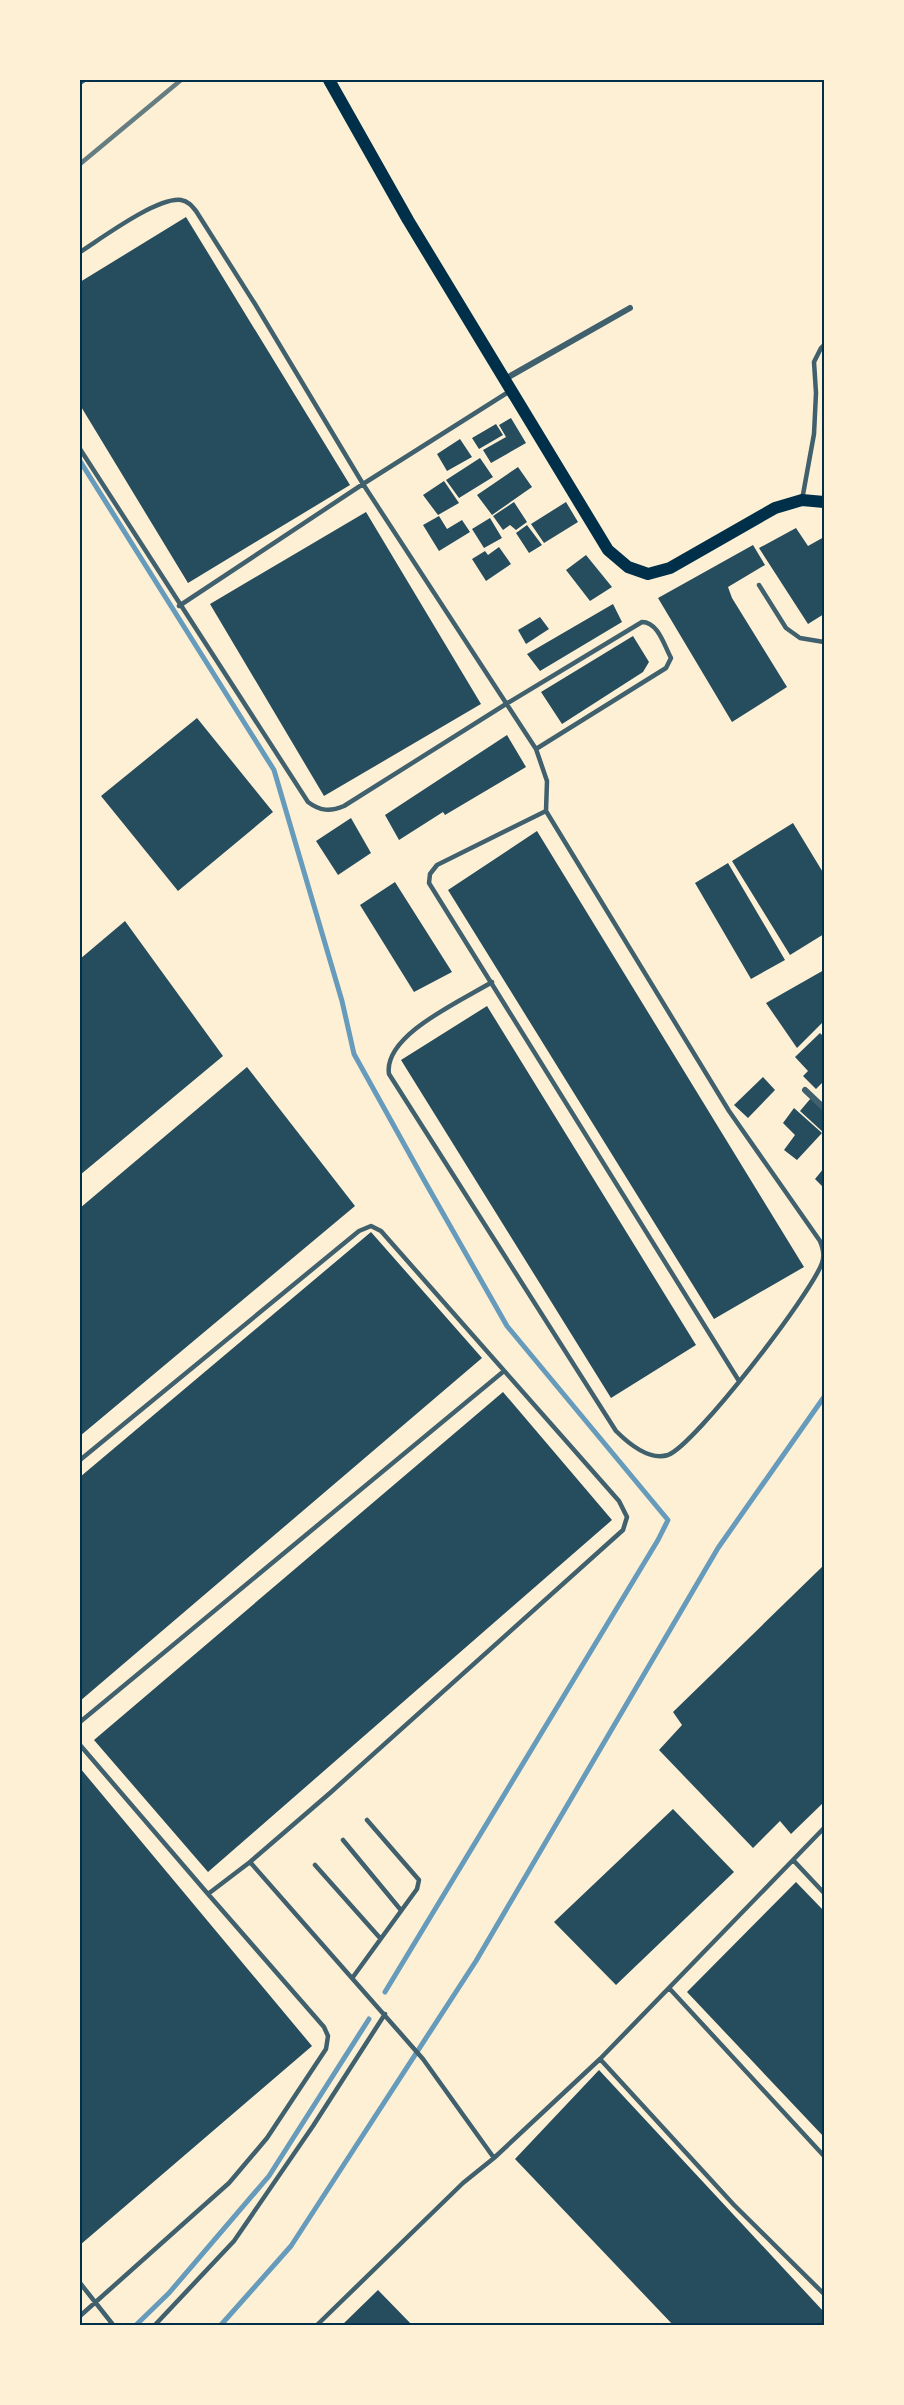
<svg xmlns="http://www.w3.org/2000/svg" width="904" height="2405" font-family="Ubuntu,sans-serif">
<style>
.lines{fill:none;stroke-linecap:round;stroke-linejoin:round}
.stream{stroke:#669bbc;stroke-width:5}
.building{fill:#264d5e}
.service{stroke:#3f606c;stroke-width:4.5}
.minor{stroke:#3f606c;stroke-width:6}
.secondary{stroke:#003049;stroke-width:12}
.rail{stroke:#657d81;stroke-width:4.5}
.neatline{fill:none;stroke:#003049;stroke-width:2}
</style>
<rect width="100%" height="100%" fill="#fdf0d5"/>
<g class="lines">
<path class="stream" d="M 80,461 L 274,770 L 342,1001 L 354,1054 L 424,1180 L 507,1326 L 668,1520 L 658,1540 L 385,1992
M 135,2326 L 169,2293 L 269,2176 L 369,2019
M 220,2326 L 291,2246 L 476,1961 L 718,1548 L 824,1397"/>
</g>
<path class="building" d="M 186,217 L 350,485 L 188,583 L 80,405 L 80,282 Z
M 511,418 L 526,443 L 491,463 L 483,450 L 506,437 L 499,425 Z
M 496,424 L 503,435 L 479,449 L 472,438 Z
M 460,439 L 472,457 L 447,471 L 437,454 Z
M 480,458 L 493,477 L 459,498 L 446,480 Z
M 518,467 L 532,487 L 492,515 L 477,495 Z
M 444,481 L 459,503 L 438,515 L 423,495 Z
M 514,502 L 527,522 L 516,530 L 510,525 L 503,530 L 493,516 Z
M 566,502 L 578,522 L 544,543 L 531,524 Z
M 366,512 L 481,704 L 324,796 L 210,604 Z
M 439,516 L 447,529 L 462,520 L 470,532 L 439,551 L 423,525 Z
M 490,518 L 502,538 L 484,548 L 472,529 Z
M 527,525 L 542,545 L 529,553 L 516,533 Z
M 796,528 L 808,546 L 824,537 L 824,614 L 808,624 L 759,548 Z
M 753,545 L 765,565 L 728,587 L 732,598 L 787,687 L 732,722 L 658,598 Z
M 499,547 L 511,564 L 486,581 L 472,559 L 485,551 L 488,555 Z
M 586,555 L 612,587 L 590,601 L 566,570 Z
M 613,604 L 622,622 L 540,671 L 527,654 Z
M 540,617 L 549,629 L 526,644 L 518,630 Z
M 633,636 L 649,662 L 643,672 L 562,724 L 541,692 Z
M 197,718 L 273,812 L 178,891 L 101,796 Z
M 507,735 L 526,767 L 445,815 L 443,812 L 399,840 L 385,815 Z
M 351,818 L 371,853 L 338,875 L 316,841 Z
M 793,823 L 824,874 L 824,934 L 790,955 L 732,861 Z
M 537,831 L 804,1267 L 714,1319 L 448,890 Z
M 728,863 L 785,960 L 751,979 L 695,883 Z
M 395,882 L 452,972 L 414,992 L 360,905 Z
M 125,921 L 223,1056 L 80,1175 L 80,959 Z
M 824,970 L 824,1021 L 797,1048 L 766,1003 Z
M 487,1006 L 696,1345 L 611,1398 L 401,1060 Z
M 820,1033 L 824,1037 L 824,1081 L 816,1089 L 803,1076 L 808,1071 L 795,1057 Z
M 247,1067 L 355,1206 L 80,1436 L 80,1208 Z
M 763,1077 L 775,1090 L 748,1118 L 734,1105 Z
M 811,1098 L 824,1111 L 824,1133 L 800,1111 Z
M 794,1108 L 822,1133 L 797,1160 L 784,1150 L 795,1135 L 783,1123 Z
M 824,1168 L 824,1188 L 815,1179 Z
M 371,1232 L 482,1358 L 80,1701 L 80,1477 Z
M 503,1392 L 612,1520 L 208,1872 L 94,1740 Z
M 824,1565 L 824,1802 L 791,1834 L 780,1821 L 753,1848 L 659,1750 L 682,1725 L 673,1712 Z
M 80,1768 L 312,2046 L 80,2245 Z
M 673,1809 L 734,1872 L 616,1985 L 554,1922 Z
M 796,1882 L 824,1911 L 824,2137 L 687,1992 Z
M 599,2070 L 824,2312 L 824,2326 L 674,2326 L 515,2159 Z
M 378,2290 L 413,2326 L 341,2326 Z"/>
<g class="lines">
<path class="service" d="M 80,252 C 102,238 157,197 181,200 C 188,201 192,206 196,211 L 255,304 L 363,484 L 536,749 L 547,781 L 546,811 L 729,1111 L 820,1241 C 823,1248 825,1255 822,1263 C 811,1294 695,1445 668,1455 C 649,1461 628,1443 616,1431 L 389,1074 C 383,1035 463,1000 492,982
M 80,449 L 308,802 C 320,811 330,812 344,806 L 506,704 L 642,622 C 658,622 664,645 671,658 L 666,668 L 536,749
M 802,500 L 814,434 L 816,393 L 814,362 L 821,348 L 824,345
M 759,585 L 786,628 L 800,638 L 824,642
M 179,606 L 363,484 L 510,391
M 546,811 L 437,865 L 430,874 L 429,883 L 739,1381
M 80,1460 L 359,1231 L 371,1226 L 381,1231 L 619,1501 L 627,1517 L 623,1530 L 330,1793 L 250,1862 L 208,1894 L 324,2027 L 328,2036 L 326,2049 L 267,2138 L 229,2183 L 80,2316
M 80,1722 L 504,1371
M 80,1745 L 208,1894
M 343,1840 L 400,1909
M 794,1861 L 824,1893
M 250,1862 L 423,2059 L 494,2158
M 315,1865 L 380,1938
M 353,1977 L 417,1889 L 419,1880 L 367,1820
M 669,1988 L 824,2156
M 600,2059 L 734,2205 L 824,2294
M 80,2283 L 114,2326
M 154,2326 L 234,2241 L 313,2126 L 385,2014
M 316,2326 L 463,2183 L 494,2158 L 600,2059 L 824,1828"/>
<path class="minor" d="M 80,82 L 83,80
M 505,379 L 630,308
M 805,1090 L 824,1108"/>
<path class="secondary" d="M 329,80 L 408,220 L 608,550 L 628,567 L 648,574 L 670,568 L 775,508 L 802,500 L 824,502"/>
<path class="rail" d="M 80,164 L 181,80"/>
</g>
<rect width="904" height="2405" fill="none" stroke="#fdf0d5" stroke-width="162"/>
<rect x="81" y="81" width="742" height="2243" class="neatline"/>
</svg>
